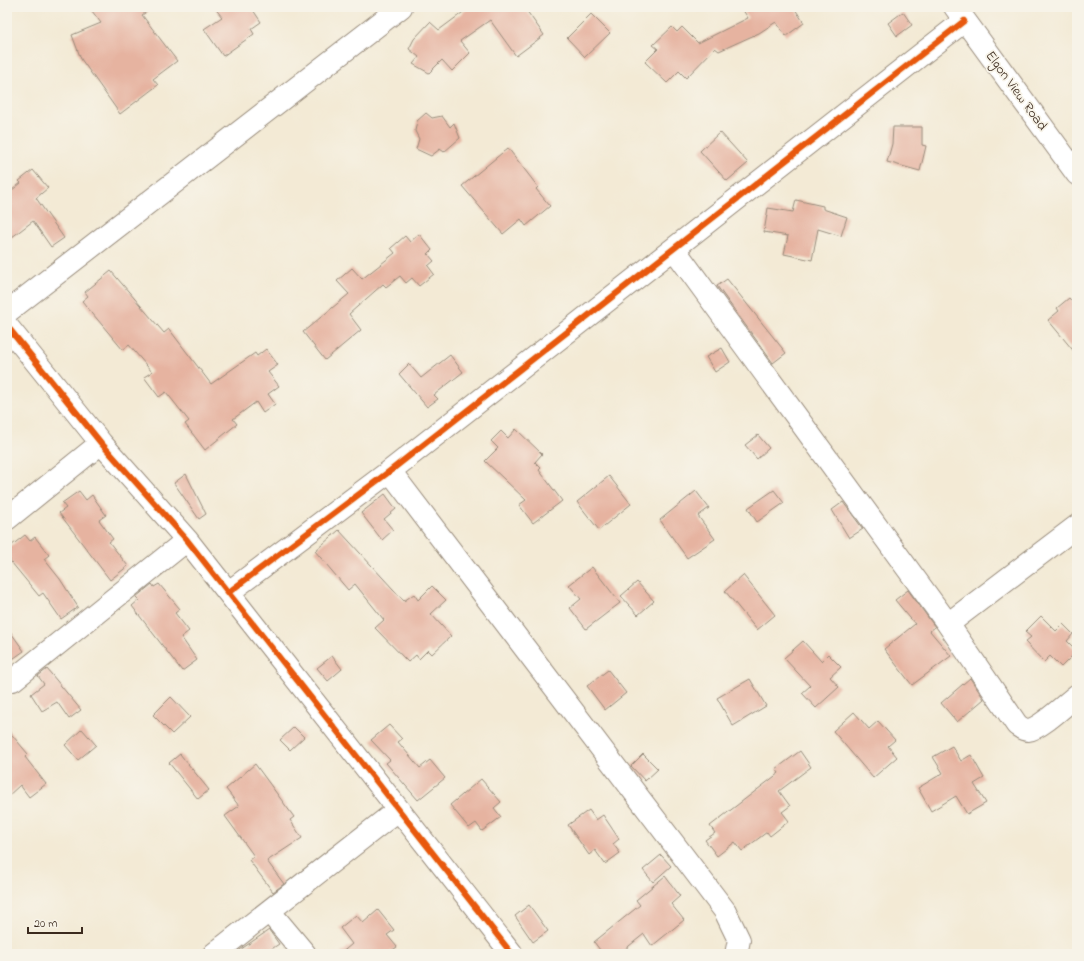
<svg xmlns="http://www.w3.org/2000/svg" width="1084" height="961" font-family="'Indie Flower',sans-serif">
<style>
.building{fill:#e6b3a0}
.lines{fill:none;stroke-linecap:round;stroke-linejoin:round}
.minor-casing{stroke:#978a7a;stroke-width:24}
.minor{stroke:#fff;stroke-width:22}
.cycleway-casing{stroke:#f7f3e8;stroke-width:8}
.cycleway{stroke:#e8590c;stroke-width:6}
.labels{text-anchor:middle;dominant-baseline:central;stroke-width:3.5;stroke-linejoin:round;paint-order:stroke}
.street-label{font-size:14px;fill:#3b2a1e;stroke:#f7f3e8}
</style>
<rect width="100%" height="100%" fill="#f7f3e8"/>
<filter id="ink" filterUnits="userSpaceOnUse"><feTurbulence type="fractalNoise" baseFrequency=".025" numOctaves="2"/><feDisplacementMap in="SourceGraphic" scale="8" xChannelSelector="R" yChannelSelector="G"/><feConvolveMatrix kernelMatrix="1 2 1 2 8 2 1 2 1" color-interpolation-filters="sRGB"/></filter>
<filter id="wash" filterUnits="userSpaceOnUse"><feTurbulence type="fractalNoise" baseFrequency=".012" numOctaves="4" result="noise"/><feDisplacementMap in="SourceGraphic" scale="16" xChannelSelector="R" yChannelSelector="G"/><feGaussianBlur stdDeviation="0.9" result="paint"/><feColorMatrix in="noise" values="0 0 0 0 0 0 0 0 0 0 0 0 0 0 0 0 0 1.4 0 .05"/><feComposite in="paint" operator="in"/></filter>
<g filter="url(#wash)">
<rect width="100%" height="100%" fill="#f3ead5"/>
<g id="blocks">
<path class="building" d="M 89,7 L 154,7 L 142,15 L 177,61 L 153,79 L 158,85 L 120,114 L 81,59 L 72,35 L 101,23 Z
M 214,7 L 251,7 L 261,22 L 251,29 L 254,34 L 223,56 L 204,29 L 222,17 Z
M 470,7 L 524,7 L 544,35 L 516,56 L 490,20 L 460,41 L 470,53 L 452,71 L 442,60 L 429,73 L 413,64 L 419,57 L 409,49 L 414,39 L 430,22 L 439,30 Z
M 741,7 L 798,7 L 795,9 L 804,23 L 786,36 L 776,22 L 759,33 L 719,51 L 715,48 L 686,78 L 679,71 L 667,83 L 645,62 L 658,49 L 653,45 L 672,27 L 677,32 L 682,27 L 698,43 L 748,18 Z
M 903,12 L 912,25 L 897,36 L 888,23 Z
M 591,14 L 610,33 L 585,57 L 567,38 Z
M 426,113 L 432,118 L 442,116 L 450,127 L 454,123 L 460,138 L 444,152 L 440,149 L 431,156 L 416,149 L 419,139 L 415,131 L 417,121 Z
M 893,127 L 922,127 L 922,145 L 926,146 L 920,171 L 887,162 L 892,144 Z
M 720,132 L 748,163 L 727,181 L 700,151 Z
M 508,148 L 538,187 L 536,189 L 550,206 L 526,226 L 521,219 L 503,234 L 462,186 Z
M 33,170 L 48,188 L 36,198 L 64,238 L 51,247 L 33,221 L 7,241 L 7,194 L 21,183 L 19,181 Z
M 796,200 L 823,206 L 823,209 L 847,217 L 841,236 L 818,229 L 812,260 L 784,254 L 788,236 L 764,232 L 768,208 L 793,212 Z
M 419,234 L 432,250 L 428,254 L 434,261 L 428,266 L 434,274 L 419,286 L 412,278 L 406,283 L 400,276 L 386,287 L 383,284 L 349,314 L 361,330 L 325,360 L 303,332 L 349,294 L 337,281 L 352,268 L 362,279 L 395,253 L 391,248 L 405,236 L 410,242 Z
M 111,271 L 164,333 L 169,329 L 211,384 L 255,353 L 257,356 L 266,349 L 278,365 L 268,372 L 279,386 L 268,394 L 275,404 L 263,413 L 256,402 L 233,419 L 237,424 L 205,450 L 185,424 L 189,421 L 166,392 L 159,397 L 144,377 L 152,372 L 129,345 L 123,350 L 82,301 L 88,296 L 85,292 Z
M 727,279 L 786,353 L 773,363 L 717,286 Z
M 1069,298 L 1077,307 L 1077,355 L 1048,320 L 1059,311 L 1057,308 Z
M 722,348 L 730,362 L 715,372 L 706,357 Z
M 450,355 L 463,372 L 434,395 L 438,399 L 427,407 L 399,374 L 409,364 L 421,378 Z
M 516,429 L 542,454 L 535,462 L 541,468 L 539,470 L 562,501 L 533,523 L 519,505 L 526,500 L 485,461 L 498,448 L 491,441 L 501,431 L 508,438 Z
M 758,435 L 769,448 L 757,459 L 745,445 Z
M 186,474 L 206,514 L 199,519 L 174,483 Z
M 609,476 L 631,504 L 599,530 L 577,502 Z
M 774,490 L 784,503 L 757,522 L 748,508 Z
M 79,491 L 86,500 L 92,495 L 106,515 L 99,520 L 113,539 L 109,542 L 128,566 L 110,580 L 59,513 L 66,508 L 62,503 Z
M 696,491 L 709,508 L 698,516 L 715,539 L 687,558 L 660,520 Z
M 385,494 L 396,509 L 384,519 L 393,530 L 382,540 L 361,513 Z
M 843,502 L 863,529 L 849,538 L 832,510 Z
M 339,530 L 404,601 L 414,594 L 418,600 L 432,586 L 446,600 L 431,614 L 451,636 L 432,654 L 428,650 L 419,659 L 416,655 L 408,662 L 375,628 L 384,620 L 355,584 L 348,590 L 315,551 Z
M 25,535 L 30,541 L 35,537 L 49,555 L 44,559 L 60,579 L 78,607 L 61,619 L 43,593 L 39,596 L 7,557 L 7,549 Z
M 592,567 L 620,603 L 586,629 L 570,608 L 581,599 L 569,585 Z
M 743,575 L 775,615 L 757,630 L 725,591 Z
M 637,582 L 654,601 L 638,615 L 621,596 Z
M 152,584 L 154,587 L 159,584 L 180,609 L 175,613 L 189,631 L 181,637 L 197,660 L 182,671 L 132,606 L 139,600 L 136,597 Z
M 908,590 L 935,627 L 930,631 L 951,656 L 912,685 L 884,649 L 915,624 L 895,600 Z
M 1041,616 L 1056,631 L 1063,624 L 1073,634 L 1067,641 L 1077,651 L 1061,667 L 1050,656 L 1044,662 L 1025,642 L 1031,637 L 1025,632 Z
M 7,627 L 24,651 L 7,663 Z
M 803,641 L 821,661 L 828,654 L 841,667 L 830,677 L 839,687 L 816,708 L 802,693 L 810,686 L 784,658 Z
M 332,656 L 342,669 L 328,681 L 317,668 Z
M 47,669 L 81,710 L 69,719 L 57,702 L 42,711 L 31,694 L 44,684 L 38,676 Z
M 608,670 L 626,693 L 605,710 L 587,686 Z
M 970,678 L 984,699 L 957,722 L 941,703 Z
M 750,679 L 766,706 L 733,726 L 717,698 Z
M 171,697 L 190,717 L 172,734 L 153,715 Z
M 854,712 L 869,729 L 878,721 L 895,740 L 888,746 L 897,757 L 873,778 L 833,731 Z
M 389,725 L 402,739 L 398,742 L 420,768 L 430,760 L 445,778 L 418,800 L 386,763 L 390,760 L 371,740 Z
M 294,727 L 304,737 L 290,750 L 280,740 Z
M 7,729 L 28,754 L 25,757 L 46,784 L 29,797 L 20,785 L 7,797 Z
M 82,729 L 96,745 L 78,760 L 65,745 Z
M 952,746 L 961,761 L 971,755 L 984,778 L 974,784 L 986,803 L 967,814 L 956,796 L 931,811 L 918,788 L 943,773 L 933,757 Z
M 800,751 L 811,767 L 779,791 L 790,806 L 782,812 L 789,821 L 770,836 L 767,832 L 742,851 L 735,842 L 717,856 L 705,840 L 715,833 L 710,826 L 779,773 L 776,769 Z
M 180,754 L 209,790 L 198,799 L 169,763 Z
M 643,754 L 658,769 L 645,781 L 631,766 Z
M 255,764 L 294,817 L 290,820 L 302,838 L 267,861 L 284,884 L 273,892 L 249,860 L 254,856 L 225,816 L 239,806 L 226,789 Z
M 481,779 L 501,802 L 494,808 L 501,817 L 482,831 L 476,823 L 469,828 L 450,805 Z
M 589,810 L 596,820 L 603,815 L 619,839 L 613,844 L 620,853 L 605,864 L 595,850 L 589,855 L 568,825 Z
M 661,855 L 671,866 L 653,882 L 643,870 Z
M 665,876 L 680,896 L 671,904 L 684,920 L 652,946 L 644,934 L 619,954 L 603,954 L 594,942 L 640,905 L 636,900 Z
M 529,905 L 548,931 L 533,942 L 515,916 Z
M 378,910 L 394,930 L 387,935 L 397,947 L 387,954 L 340,954 L 352,944 L 340,928 L 356,915 L 363,923 Z
M 269,930 L 279,944 L 264,954 L 234,954 Z"/>
</g>
</g>
<g filter="url(#ink)">
<use href="#blocks" fill-opacity="0" stroke="#978a7a" stroke-width="1"/>
<g class="lines">
<defs>
<path id="minor" d="M 955,7 L 1077,174
M 674,249 L 948,624 L 1077,526
M 7,312 L 401,7
M 7,326 L 101,443 L 187,540 L 512,954
M 390,471 L 725,911 L 739,940 L 736,954
M 7,519 L 101,443
M 229,592 L 390,471 L 964,21
M 948,624 L 1017,725 C 1020,727 1023,730 1028,730 C 1040,729 1067,703 1077,695
M 13,680 L 187,540
M 269,911 L 305,954
M 214,954 L 398,810"/>
</defs>
<use href="#minor" class="minor-casing"/>
<use href="#minor" class="minor"/>
<defs>
<path id="cycleway" d="M 7,326 L 101,443 L 187,540 L 512,954
M 229,592 L 390,471 L 964,21"/>
</defs>
<use href="#cycleway" class="cycleway-casing"/>
<use href="#cycleway" class="cycleway"/>
</g>
</g>
<g class="labels">
<g class="street-label">
<text transform="translate(1016 91) rotate(54)">Elgon View Road</text>
</g>
</g>
<rect width="1084" height="961" fill="none" stroke="#f7f3e8" stroke-width="24"/>
<path d="M28 927v6h54v-6" fill="none" stroke="#3b2a1e" stroke-width="2"/>
<text x="34" y="927" font-size="12" fill="#3b2a1e" stroke="#f7f3e8" stroke-width="3" paint-order="stroke">20 m</text>
</svg>
